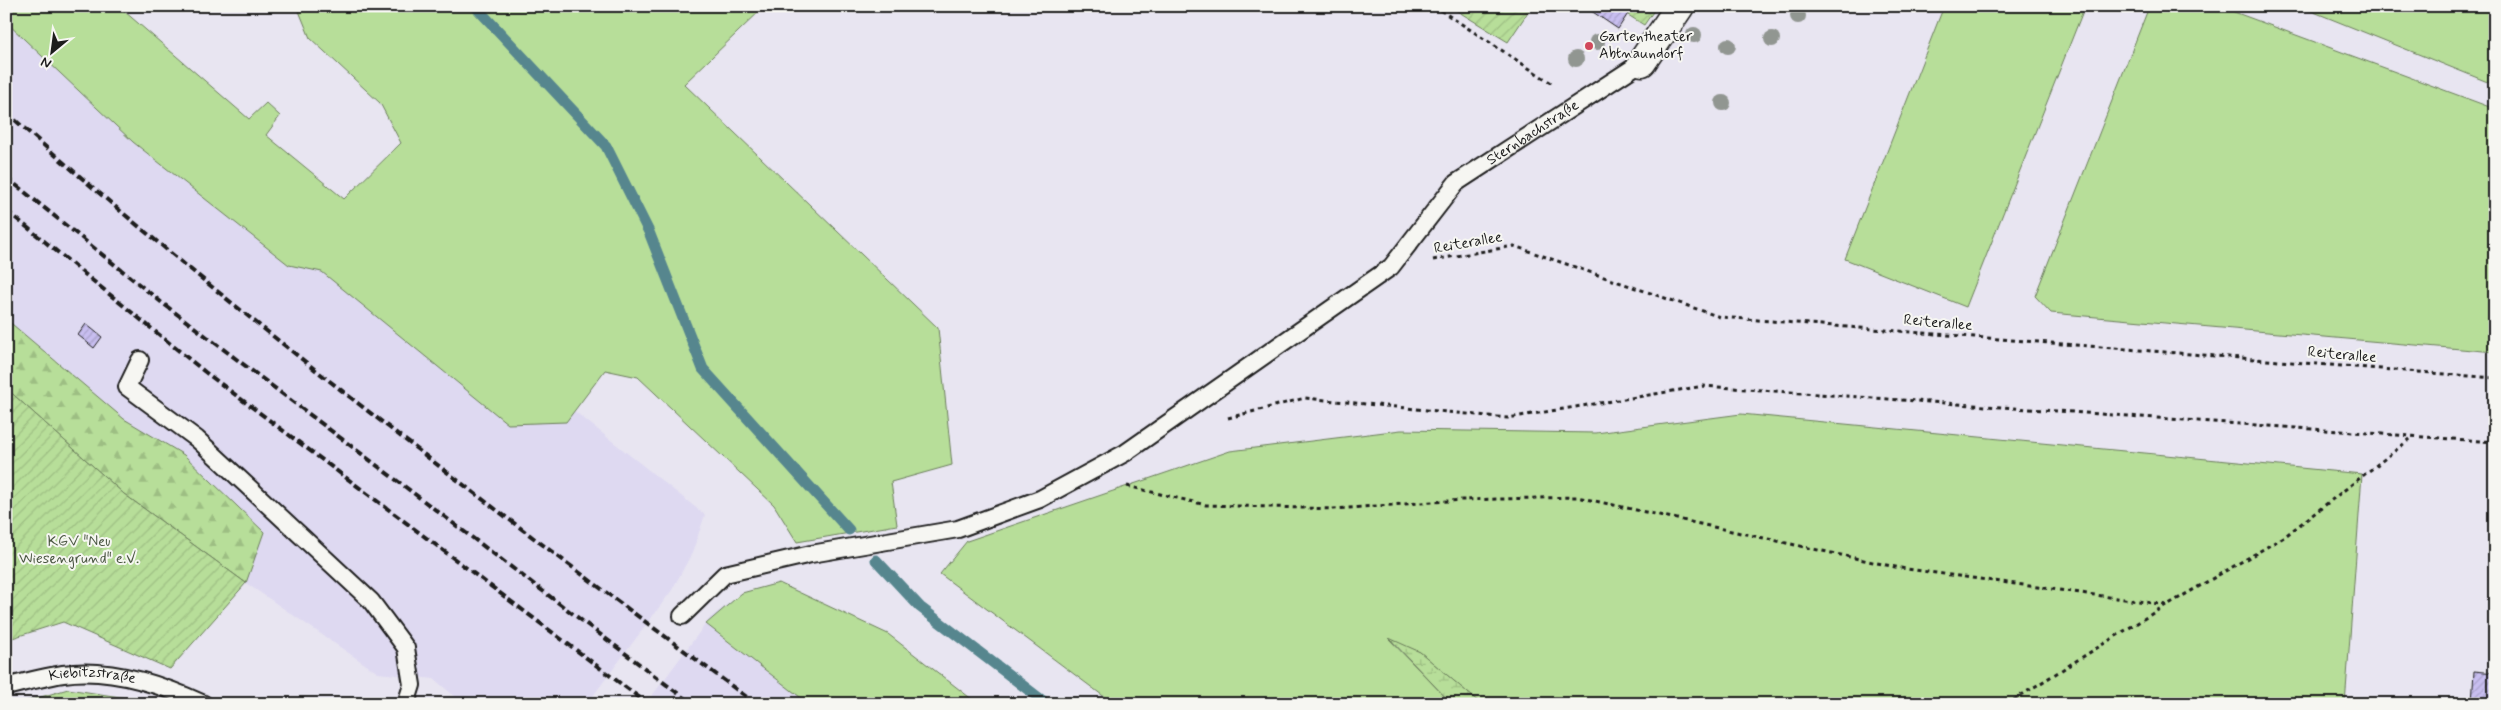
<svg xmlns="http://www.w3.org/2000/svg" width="2501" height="710" font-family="Mynerve,sans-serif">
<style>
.built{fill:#ded9f1}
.grass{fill:#b7de99;stroke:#6a7d5a}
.forest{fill:url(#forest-firs);stroke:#6a7d5a}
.wetland{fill:url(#wetland-marsh);stroke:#6a7d5a}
.garden{fill:url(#garden-furrows);stroke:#6a7d5a}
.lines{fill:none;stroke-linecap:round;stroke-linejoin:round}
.stream{stroke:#56868e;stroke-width:11}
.building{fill:url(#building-hatch);stroke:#1c1c1c}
.lane-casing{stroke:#1c1c1c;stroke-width:20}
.street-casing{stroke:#1c1c1c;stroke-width:31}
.path{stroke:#1c1c1c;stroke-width:3;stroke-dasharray:4 4;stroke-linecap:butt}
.lane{stroke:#f6f6f2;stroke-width:16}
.street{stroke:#f6f6f2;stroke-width:28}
.rail{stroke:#1c1c1c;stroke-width:4;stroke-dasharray:8 4;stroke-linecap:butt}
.tree{fill:#919691}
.poi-dot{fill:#d1495b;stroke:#f6f6f2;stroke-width:2}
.labels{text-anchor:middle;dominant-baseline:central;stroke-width:4;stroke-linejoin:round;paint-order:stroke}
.poi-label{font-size:15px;fill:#1c1c1c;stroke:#f6f6f2;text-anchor:start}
.street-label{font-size:15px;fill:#1c1c1c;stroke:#f6f6f2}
.park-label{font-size:15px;fill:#4a5642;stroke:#f6f6f2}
</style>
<defs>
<pattern id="forest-firs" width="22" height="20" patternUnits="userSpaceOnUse" patternTransform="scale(1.25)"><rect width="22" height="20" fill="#b7de99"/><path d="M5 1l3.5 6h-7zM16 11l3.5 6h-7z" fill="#9dbe83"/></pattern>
<pattern id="wetland-marsh" width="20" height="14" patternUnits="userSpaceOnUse" patternTransform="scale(1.25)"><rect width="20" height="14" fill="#b7de99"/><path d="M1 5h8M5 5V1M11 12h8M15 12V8" fill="none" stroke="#9dbe83"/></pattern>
<pattern id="garden-furrows" width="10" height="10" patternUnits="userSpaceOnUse" patternTransform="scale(1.25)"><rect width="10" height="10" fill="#b7de99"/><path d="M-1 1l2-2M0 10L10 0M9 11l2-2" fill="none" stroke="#9dbe83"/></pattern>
<pattern id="building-hatch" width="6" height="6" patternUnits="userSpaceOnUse" patternTransform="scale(1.25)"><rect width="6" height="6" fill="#c8bef0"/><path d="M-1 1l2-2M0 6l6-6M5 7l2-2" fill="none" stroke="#aba3cd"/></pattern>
</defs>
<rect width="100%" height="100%" fill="#e8e5f1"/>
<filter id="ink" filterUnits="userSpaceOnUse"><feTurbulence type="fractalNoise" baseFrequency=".02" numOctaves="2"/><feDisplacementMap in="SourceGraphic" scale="10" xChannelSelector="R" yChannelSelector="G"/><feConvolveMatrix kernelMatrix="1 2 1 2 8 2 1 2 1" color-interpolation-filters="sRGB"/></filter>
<g filter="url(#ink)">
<path class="built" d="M 6,6 L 255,157 L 705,515 L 692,553 L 672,590 L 587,704 L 464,704 L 434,679 L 378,673 L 246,583 L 124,494 L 6,388 Z
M 779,583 L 888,634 L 978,704 L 646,704 L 710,618 L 742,593 Z"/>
<path class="grass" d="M 6,6 L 130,6 L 124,11 L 249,119 L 266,103 L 280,116 L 266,135 L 344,199 L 401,143 L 380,103 L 310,38 L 297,6 L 765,6 L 684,84 L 938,328 L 952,465 L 891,482 L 897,525 L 797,542 L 774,505 L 638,377 L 605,370 L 566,422 L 508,424 L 322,272 L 289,265 L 133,142 L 6,22 Z
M 1944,6 L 2085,6 L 1966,307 L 1845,259 Z
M 2154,6 L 2218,6 L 2495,109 L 2495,352 L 2051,313 L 2035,296 L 2147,12 Z
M 2299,6 L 2495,6 L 2495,85 Z
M 1741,414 L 2362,474 L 2345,704 L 1481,704 L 1420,652 L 1390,640 L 1452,704 L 1114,704 L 940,574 L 967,541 L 1230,451 L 1401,430 L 1596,433 Z
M 779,583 L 888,634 L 978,704 L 809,704 L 706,624 L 742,593 Z
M 68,689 L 146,701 L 152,704 L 17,704 Z"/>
<path class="forest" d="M 6,319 L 124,419 L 184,455 L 264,532 L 246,583 L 124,494 L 6,388 Z"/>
<path class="wetland" d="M 1389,638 L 1420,652 L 1481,704 L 1452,704 Z"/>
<path class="garden" d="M 1449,6 L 1532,6 L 1508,42 Z
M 1633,6 L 1657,6 L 1644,25 L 1628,15 Z
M 6,388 L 124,494 L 246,583 L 170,669 L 63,622 L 6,640 Z"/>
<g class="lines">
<path class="stream" d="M 475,6 L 606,146 L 649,232 L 703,369 L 849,530
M 876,560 L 920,607 L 1047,704"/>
</g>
<path class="building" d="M 1584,6 L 1633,6 L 1618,29 Z
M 86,324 L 102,337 L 94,348 L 78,335 Z
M 2474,671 L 2495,673 L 2495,704 L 2472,704 Z"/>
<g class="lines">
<defs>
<g id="lane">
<path d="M 140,360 L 127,387 L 197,439 L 371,601 L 406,648 L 412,685 L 406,704"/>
<path id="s1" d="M 682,616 L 725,574 L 811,554 L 958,529 L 1040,499 L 1125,453 L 1391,267 L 1456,183 L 1642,62"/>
<path id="s2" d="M 6,687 C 25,682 44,677 63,674 C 109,667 163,685 204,704"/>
</g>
<path id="street" d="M 1642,62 L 1680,6"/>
</defs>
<use href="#lane" class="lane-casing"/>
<use href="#street" class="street-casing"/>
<path class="path" d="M 1434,6 L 1553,84
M 1433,260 L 1514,246 L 1720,317 L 2495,378
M 1228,418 L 1305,398 L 1508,418 L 1704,386 L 2495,442
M 1127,486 L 1206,505 L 1334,509 L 1462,500 L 1577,497 L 1900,568 L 2167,605 L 2284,537 L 2414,436
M 2007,704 L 2166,605"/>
<use href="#lane" class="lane"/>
<use href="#street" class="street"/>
<path class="rail" d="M 6,112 C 245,324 500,514 756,704
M 6,177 L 161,302 L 692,704
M 6,210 L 205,372 L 648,704"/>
</g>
<g class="tree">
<circle cx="1798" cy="16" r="8"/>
<circle cx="1694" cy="35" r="8"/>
<circle cx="1772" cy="39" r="8"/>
<circle cx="1597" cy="42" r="8"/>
<circle cx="1728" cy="46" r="8"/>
<circle cx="1576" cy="59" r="8"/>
<circle cx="1723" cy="103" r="8"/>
</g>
</g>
<circle class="poi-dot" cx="1589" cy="46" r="5"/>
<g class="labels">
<g class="poi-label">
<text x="1599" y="37">Gartentheater<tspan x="1599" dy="17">Abtnaundorf</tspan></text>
</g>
<g class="street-label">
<text stroke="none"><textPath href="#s1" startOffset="1004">Sternbachstraße</textPath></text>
<text transform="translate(1468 243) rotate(-10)">Reiterallee</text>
<text transform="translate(1938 323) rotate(5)">Reiterallee</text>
<text transform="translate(2342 355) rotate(5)">Reiterallee</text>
<text stroke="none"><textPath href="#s2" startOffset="88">Kiebitzstraße</textPath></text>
</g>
<g class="park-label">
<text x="79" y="542">KGV "Neu<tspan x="79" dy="17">Wiesengrund" e.V.</tspan></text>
</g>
</g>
<rect width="2501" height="710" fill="none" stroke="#f6f6f2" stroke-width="25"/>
<rect x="12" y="12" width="2476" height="685" fill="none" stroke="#1c1c1c" stroke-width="2" filter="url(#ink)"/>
<g transform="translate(52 52) rotate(209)" stroke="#f6f6f2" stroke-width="4" paint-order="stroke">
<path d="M0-4L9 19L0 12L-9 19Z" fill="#1c1c1c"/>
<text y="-8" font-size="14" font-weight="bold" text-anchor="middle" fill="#1c1c1c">N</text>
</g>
</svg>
